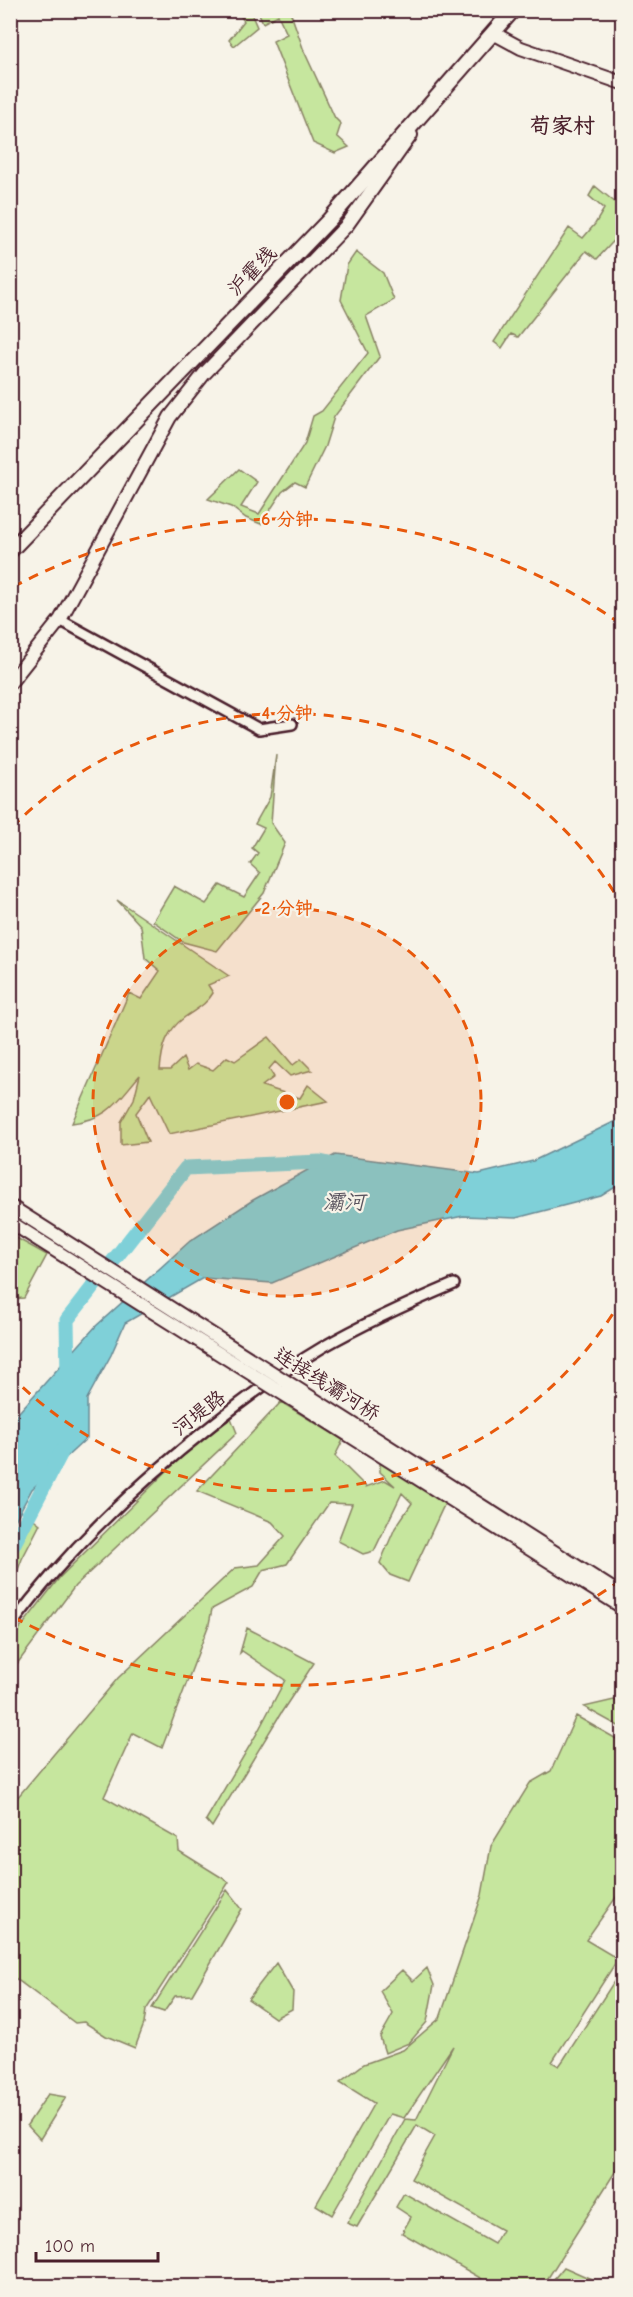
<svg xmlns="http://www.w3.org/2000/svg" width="633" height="2297" font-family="'Comic Neue','LXGW WenKai TC',sans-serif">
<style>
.green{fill:#c6e69e;stroke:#888264;stroke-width:1.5}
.water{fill:#7fd0d8;stroke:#6a8993;stroke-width:1.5}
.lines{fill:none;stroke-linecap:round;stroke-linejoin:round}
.river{stroke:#7fd0d8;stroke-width:15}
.minor-casing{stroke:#4a1f2b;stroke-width:14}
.major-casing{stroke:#4a1f2b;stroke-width:16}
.highway-casing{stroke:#4a1f2b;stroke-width:18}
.minor{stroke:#f7f3e8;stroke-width:9}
.major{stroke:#f7f3e8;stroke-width:12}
.highway{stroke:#f7f3e8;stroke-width:14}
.major-bridge-casing{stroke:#4a1f2b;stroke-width:16;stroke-linecap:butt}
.major-bridge{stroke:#f7f3e8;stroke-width:12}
.ring{fill:none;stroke:#e8590c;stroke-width:3;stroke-dasharray:10 8}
.labels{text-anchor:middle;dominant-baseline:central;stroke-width:4.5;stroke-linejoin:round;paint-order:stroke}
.street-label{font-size:20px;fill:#4a1f2b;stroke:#f7f3e8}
.water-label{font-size:21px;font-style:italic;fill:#5a545f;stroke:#f7f3e8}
.quarter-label{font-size:22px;font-weight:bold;fill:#4a1f2b;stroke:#f7f3e8}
.centre{fill:#e8590c;stroke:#f7f3e8;stroke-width:3}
.ring-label{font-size:18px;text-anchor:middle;font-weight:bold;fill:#e8590c;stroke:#f7f3e8;stroke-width:4.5;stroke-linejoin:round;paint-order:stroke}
</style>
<rect width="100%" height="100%" fill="#f7f3e8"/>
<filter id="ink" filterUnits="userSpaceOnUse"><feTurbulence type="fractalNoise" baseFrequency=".0167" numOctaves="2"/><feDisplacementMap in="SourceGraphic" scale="12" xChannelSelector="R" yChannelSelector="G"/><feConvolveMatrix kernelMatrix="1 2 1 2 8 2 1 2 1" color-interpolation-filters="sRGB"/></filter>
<g filter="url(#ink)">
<path class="green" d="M 237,11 L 250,11 L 257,27 L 234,46 L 229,40 L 244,21 Z
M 258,11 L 290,11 L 304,51 L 335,118 L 341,124 L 337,136 L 349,147 L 335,153 L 313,143 L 273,41 L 287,34 L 278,15 L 263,23 Z
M 595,186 L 622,208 L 622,232 L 597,259 L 586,251 L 518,337 L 511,334 L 502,348 L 494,342 L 569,228 L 583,238 L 595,224 L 604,209 L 589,196 Z
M 356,252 L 383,273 L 394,300 L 366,316 L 380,356 L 334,417 L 325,446 L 305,487 L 295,482 L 282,492 L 261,524 L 246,518 L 231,507 L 208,499 L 239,469 L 257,482 L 241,507 L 259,514 L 305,443 L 313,416 L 322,411 L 368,353 L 341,300 L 347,265 Z
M 276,755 L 271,823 L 285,843 L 264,893 L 217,951 L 183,942 L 153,921 L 174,886 L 206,904 L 220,885 L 244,897 L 260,873 L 250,864 L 258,853 L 252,848 L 264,828 L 255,824 L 270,797 Z
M 117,900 L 229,976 L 208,985 L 213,993 C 206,1005 196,1009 185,1017 C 166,1031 162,1047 160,1070 L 170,1070 L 183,1058 L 188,1070 L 196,1064 L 213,1070 L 227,1057 L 235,1061 L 269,1037 L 293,1065 L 301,1059 L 312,1070 L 290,1076 L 275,1062 L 269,1069 L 274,1077 L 262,1086 L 300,1098 L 308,1085 L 328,1101 L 169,1134 L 150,1094 L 136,1113 L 148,1142 L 121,1145 L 121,1122 L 134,1099 L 140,1075 C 117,1101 110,1119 72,1123 L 129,993 L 141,999 L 160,971 L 145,958 L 141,926 Z
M 11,1235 L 47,1255 L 24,1298 L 11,1299 Z
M 281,1402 L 343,1440 L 335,1456 L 366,1487 L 385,1480 L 395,1486 L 380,1472 L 380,1462 L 445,1503 L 408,1582 L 390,1575 L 380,1563 L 395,1528 L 412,1503 L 402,1493 L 374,1551 L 363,1554 L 338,1541 L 352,1504 L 329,1503 L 287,1564 L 263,1570 L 253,1587 L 212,1609 L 209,1624 L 162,1748 L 133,1733 L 104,1797 L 178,1839 L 179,1851 L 229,1882 L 146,2010 L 144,2024 L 135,2048 L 106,2036 L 84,2022 L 75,2023 L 11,1975 L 11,1805 L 118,1678 L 235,1568 L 259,1565 L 285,1536 L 272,1522 L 197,1491 Z
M 231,1418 L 237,1433 L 75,1586 L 11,1672 L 11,1640 L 60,1577 L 186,1452 Z
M 31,1517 L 40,1524 L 22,1559 L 11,1588 L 11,1562 Z
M 247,1628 L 314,1663 L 281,1713 L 212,1827 L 206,1820 L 256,1735 L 285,1680 L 242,1651 L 240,1653 Z
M 614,1700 L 622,1705 L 622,1728 L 584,1707 Z
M 576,1716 L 622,1742 L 622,1885 L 617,1896 L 586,1940 L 618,1959 L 552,2062 L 559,2066 L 564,2059 L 622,1969 L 622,2161 L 543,2286 L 494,2286 L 402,2233 L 411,2217 L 396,2207 L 404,2193 L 494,2244 L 502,2230 L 411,2179 L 435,2136 L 417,2125 L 357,2227 L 347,2223 L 405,2119 L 416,2120 L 453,2046 L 404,2118 L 390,2114 L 332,2215 L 316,2205 L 374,2103 L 340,2082 L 364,2064 L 403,2050 L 440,2018 L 482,1895 L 491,1846 L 530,1783 L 551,1771 Z
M 227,1890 L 242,1909 L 192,1995 L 175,1996 L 164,2012 L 152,2008 Z
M 276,1963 L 293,1992 L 292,2009 L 275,2018 L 248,1999 Z
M 427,1968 L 434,1985 L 427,2022 L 409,2043 L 385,2053 L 380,2037 L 393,2014 L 380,1991 L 402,1970 L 413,1981 Z
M 48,2094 L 66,2097 L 40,2139 L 27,2125 Z
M 564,2267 L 607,2286 L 548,2286 Z"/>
<path class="water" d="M 622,1118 L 622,1183 L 601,1196 L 516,1218 L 463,1216 L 397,1230 L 272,1283 L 203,1278 L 125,1323 L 111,1355 L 87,1399 L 87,1438 L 32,1489 L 11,1528 L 11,1421 L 96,1326 L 190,1241 L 253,1200 L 335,1155 L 479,1174 L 533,1161 Z"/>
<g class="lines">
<path class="river" d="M 68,1378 L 67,1320 L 186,1168 L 320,1162 L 342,1167
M 10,1551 L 62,1451"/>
<defs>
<path id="minor" d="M 60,620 L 259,729 L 292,724
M 10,1627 C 67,1550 137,1484 212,1425 C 247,1397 284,1370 323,1347 C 365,1323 409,1303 454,1284"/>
<path id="major" d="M 493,33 L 521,48 L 622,83
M 10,683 L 60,620 L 170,417 L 204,374 L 347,225 L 411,135"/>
<path id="highway" d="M 10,551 L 329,220 L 513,10"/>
</defs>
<use href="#minor" class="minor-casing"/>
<use href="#major" class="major-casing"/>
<use href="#highway" class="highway-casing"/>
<use href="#minor" class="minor"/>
<use href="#major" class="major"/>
<use href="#highway" class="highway"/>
<defs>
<path id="major-bridge" d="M 10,1206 L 622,1595
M 10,1222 L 622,1607"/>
</defs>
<use href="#major-bridge" class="major-bridge-casing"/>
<use href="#major-bridge" class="major-bridge"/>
</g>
</g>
<circle cx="287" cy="1102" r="194" fill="#e8590c" fill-opacity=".12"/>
<g class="ring">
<circle cx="287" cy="1102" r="194"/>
<path d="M622 1299A389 389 0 0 1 12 1377M12 827A389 389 0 0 1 622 905"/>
<path d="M621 1580A583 583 0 0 1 13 1617M13 587A583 583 0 0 1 621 624"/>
</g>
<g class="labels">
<g class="street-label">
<text transform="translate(252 271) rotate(-46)">沪霍线</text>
<text transform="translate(327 1384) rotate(32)">连接线灞河桥</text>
<text transform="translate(199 1413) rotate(-38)">河堤路</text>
</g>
<g class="water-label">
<text x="344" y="1202">灞河</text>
</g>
<g class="quarter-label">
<text x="562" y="126">苟家村</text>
</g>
</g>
<circle cx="287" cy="1102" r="9" class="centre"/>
<g class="ring-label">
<text x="287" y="525">6 分钟</text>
<text x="287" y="719">4 分钟</text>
<text x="287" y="914">2 分钟</text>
</g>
<rect width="633" height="2297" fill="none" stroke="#f7f3e8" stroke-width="36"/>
<rect x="18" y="18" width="597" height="2261" fill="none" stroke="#4a1f2b" stroke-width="2" filter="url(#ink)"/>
<path d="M36 2252v9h122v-9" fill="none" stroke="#4a1f2b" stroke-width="3"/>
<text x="45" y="2252" font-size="18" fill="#4a1f2b" stroke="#f7f3e8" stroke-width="4.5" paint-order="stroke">100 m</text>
</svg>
